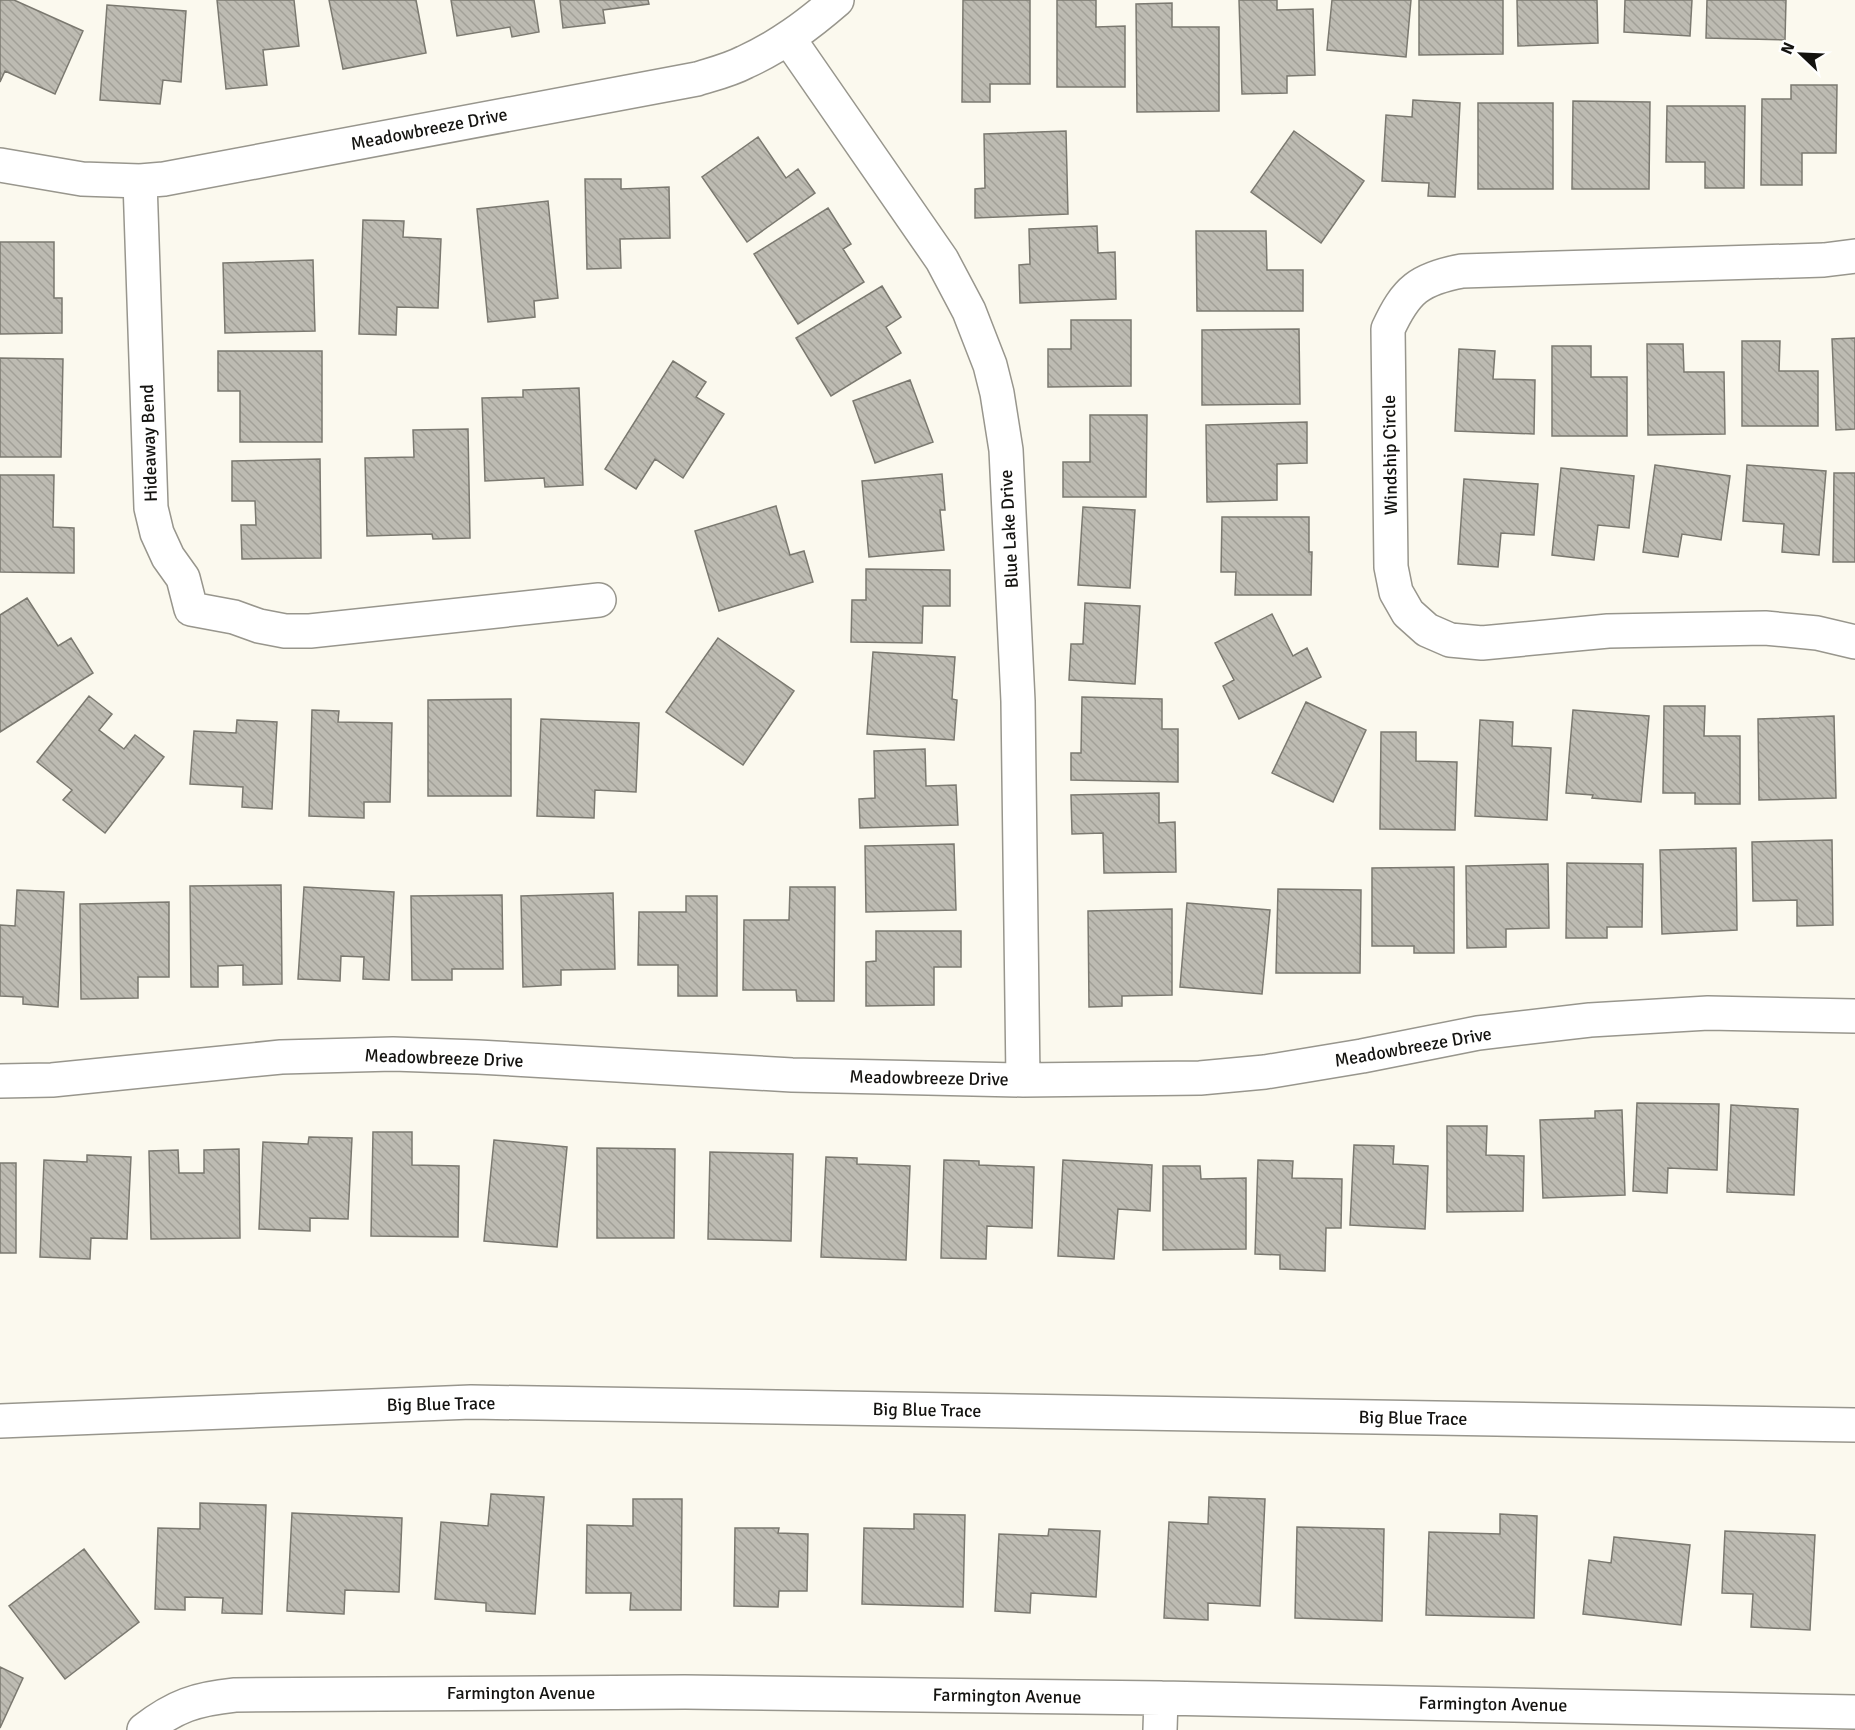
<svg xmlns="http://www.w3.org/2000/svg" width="1855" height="1730" font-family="Signika,sans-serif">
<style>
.building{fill:url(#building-back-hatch);stroke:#7b7970;stroke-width:1.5}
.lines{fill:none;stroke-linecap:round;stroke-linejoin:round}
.street-casing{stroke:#98968d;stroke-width:36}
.secondary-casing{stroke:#98968d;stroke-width:36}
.street{stroke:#fff;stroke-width:33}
.secondary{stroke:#fff;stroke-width:33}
.labels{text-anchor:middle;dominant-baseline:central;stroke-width:5;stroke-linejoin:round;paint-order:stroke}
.street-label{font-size:18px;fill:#141310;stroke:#fff}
</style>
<defs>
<pattern id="building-back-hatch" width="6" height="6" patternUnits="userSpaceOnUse" patternTransform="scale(1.5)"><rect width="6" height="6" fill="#bdbbb2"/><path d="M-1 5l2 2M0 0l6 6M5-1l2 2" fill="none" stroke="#a2a098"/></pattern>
</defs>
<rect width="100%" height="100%" fill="#fbf9ee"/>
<path class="building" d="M 0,0 L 14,0 L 83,31 L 55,94 L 5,71 L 0,82 Z
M 217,0 L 294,0 L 299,46 L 263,50 L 267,85 L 226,89 Z
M 329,0 L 416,0 L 426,53 L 343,69 Z
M 451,0 L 534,0 L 539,32 L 512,37 L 510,27 L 457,36 Z
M 560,0 L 648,0 L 649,4 L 603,10 L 605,23 L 563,28 Z
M 963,0 L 1030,0 L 1030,84 L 990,84 L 990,102 L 962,102 Z
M 1057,0 L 1096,0 L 1096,27 L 1125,26 L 1125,87 L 1057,87 Z
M 1239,0 L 1277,0 L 1277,10 L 1313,9 L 1315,75 L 1287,76 L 1287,93 L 1242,94 Z
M 1332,0 L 1411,0 L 1406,57 L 1327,50 Z
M 1419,0 L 1503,0 L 1503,54 L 1419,55 Z
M 1517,0 L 1597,0 L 1598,43 L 1518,46 Z
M 1625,0 L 1692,0 L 1690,36 L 1624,32 Z
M 1707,0 L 1786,0 L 1785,40 L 1706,38 Z
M 1172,3 L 1172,27 L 1219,27 L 1219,111 L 1137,112 L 1136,4 Z
M 107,5 L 186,11 L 181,82 L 163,80 L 160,104 L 100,100 Z
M 1791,85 L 1837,85 L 1836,153 L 1802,153 L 1802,185 L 1761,185 L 1762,99 L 1791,99 Z
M 1413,100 L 1460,103 L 1455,197 L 1428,196 L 1429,183 L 1382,181 L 1386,115 L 1412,117 Z
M 1573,101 L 1650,102 L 1649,189 L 1572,189 Z
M 1478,103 L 1553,103 L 1553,189 L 1478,189 Z
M 1667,106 L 1745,106 L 1744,188 L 1705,188 L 1705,162 L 1666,162 Z
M 1066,131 L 1068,214 L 975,218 L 975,189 L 985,188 L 984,134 Z
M 1294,131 L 1364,181 L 1321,243 L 1251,192 Z
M 758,137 L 786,178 L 798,169 L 815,193 L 747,242 L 702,177 Z
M 585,179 L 621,179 L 621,189 L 669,187 L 670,238 L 620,239 L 621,268 L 587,269 Z
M 548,201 L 558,298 L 534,301 L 535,317 L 488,322 L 477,209 Z
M 828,208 L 851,244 L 843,249 L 864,282 L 798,324 L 754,254 Z
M 363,220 L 404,221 L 403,237 L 441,239 L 438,308 L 397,307 L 396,335 L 359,334 Z
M 1097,226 L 1098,253 L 1115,252 L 1116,299 L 1020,303 L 1019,265 L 1030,264 L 1029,229 Z
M 1196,231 L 1266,231 L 1267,270 L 1303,270 L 1303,311 L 1197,311 Z
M 0,242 L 54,242 L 54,298 L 62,298 L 62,333 L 0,334 Z
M 313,260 L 315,331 L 225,333 L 223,263 Z
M 882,286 L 901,317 L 886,327 L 901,353 L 831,396 L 796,338 Z
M 1071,320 L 1131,320 L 1131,386 L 1048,387 L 1048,349 L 1071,349 Z
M 1299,329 L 1300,404 L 1202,405 L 1202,330 Z
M 1855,338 L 1855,429 L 1836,430 L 1832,339 Z
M 1742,341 L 1780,341 L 1779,371 L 1818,371 L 1818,426 L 1742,426 Z
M 1647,344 L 1683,344 L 1684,372 L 1724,372 L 1725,434 L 1648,435 Z
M 1552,346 L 1591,346 L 1591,377 L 1627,377 L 1627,436 L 1552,436 Z
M 1459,349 L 1495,351 L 1493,379 L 1535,380 L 1534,434 L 1455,431 Z
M 218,351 L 322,351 L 322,442 L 240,442 L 240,391 L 218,391 Z
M 0,358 L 63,359 L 61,457 L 0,457 Z
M 673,361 L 706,382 L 696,397 L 724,414 L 683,478 L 655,459 L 636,489 L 605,469 Z
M 910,380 L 933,442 L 875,463 L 853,401 Z
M 579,388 L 583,485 L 545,487 L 544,478 L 485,481 L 482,398 L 523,397 L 523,390 Z
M 1090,415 L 1147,415 L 1146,497 L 1063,497 L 1063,462 L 1090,462 Z
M 1307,422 L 1307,463 L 1277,464 L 1277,500 L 1207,502 L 1206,425 Z
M 468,429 L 470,538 L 433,539 L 432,534 L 367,536 L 365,458 L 414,457 L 413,430 Z
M 320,459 L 321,558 L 242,559 L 241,525 L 256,525 L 255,501 L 232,501 L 232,461 Z
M 1655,465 L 1730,476 L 1721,540 L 1682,534 L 1678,557 L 1643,552 Z
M 1747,465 L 1826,471 L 1819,555 L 1782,552 L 1784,524 L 1743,521 Z
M 1561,468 L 1634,476 L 1629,528 L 1598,525 L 1594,560 L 1552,555 Z
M 1834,473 L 1855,473 L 1855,562 L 1833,562 Z
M 942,474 L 945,510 L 940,510 L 944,550 L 869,557 L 862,481 Z
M 0,475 L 54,475 L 53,527 L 74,528 L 74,573 L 0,572 Z
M 1464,479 L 1538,484 L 1534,535 L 1501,533 L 1498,567 L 1458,564 Z
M 776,506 L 790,555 L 804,551 L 813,582 L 719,611 L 695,531 Z
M 1083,507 L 1135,510 L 1130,588 L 1078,585 Z
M 1222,517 L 1309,517 L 1309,552 L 1312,552 L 1311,595 L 1235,595 L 1236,572 L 1221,572 Z
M 866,569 L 950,570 L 950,606 L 923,606 L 922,643 L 851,642 L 852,600 L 866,600 Z
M 27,598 L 58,646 L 71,638 L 93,673 L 0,732 L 0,615 Z
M 1085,603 L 1140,606 L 1135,684 L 1069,680 L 1071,644 L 1083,644 Z
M 1272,614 L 1293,656 L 1307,648 L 1321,677 L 1239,719 L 1223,686 L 1234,680 L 1215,643 Z
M 718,638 L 794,691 L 743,765 L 666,712 Z
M 873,652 L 955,657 L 952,699 L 957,700 L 954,740 L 867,734 Z
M 89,696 L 112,714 L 99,730 L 124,749 L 135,735 L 164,757 L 105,833 L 63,800 L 72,790 L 37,762 Z
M 1082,697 L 1162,699 L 1162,729 L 1178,729 L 1178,782 L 1071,780 L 1071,753 L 1081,753 Z
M 511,699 L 511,796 L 428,796 L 428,700 Z
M 1306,702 L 1366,730 L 1333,802 L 1272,773 Z
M 1664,706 L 1705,706 L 1704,736 L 1740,736 L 1740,804 L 1695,804 L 1695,793 L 1663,793 Z
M 312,710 L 339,711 L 338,722 L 392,723 L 390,802 L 364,802 L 364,818 L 309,816 Z
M 1573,710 L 1649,716 L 1641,802 L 1592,798 L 1593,795 L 1566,793 Z
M 1834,716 L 1836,798 L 1759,800 L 1758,719 Z
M 541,719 L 639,723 L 636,792 L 595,790 L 594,818 L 537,816 Z
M 237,720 L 277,722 L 272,809 L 242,807 L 243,787 L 190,784 L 194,731 L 236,733 Z
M 1480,720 L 1513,722 L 1512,746 L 1551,748 L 1547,820 L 1475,816 Z
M 1381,732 L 1416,732 L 1416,761 L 1457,762 L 1455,830 L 1380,829 Z
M 925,749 L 926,786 L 956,785 L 958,825 L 860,828 L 859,799 L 875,798 L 874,751 Z
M 1159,793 L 1159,823 L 1175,822 L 1176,872 L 1104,873 L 1103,833 L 1072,834 L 1071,795 Z
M 1832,840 L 1833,925 L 1797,926 L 1797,900 L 1753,901 L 1752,842 Z
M 954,844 L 956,910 L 866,912 L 865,846 Z
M 1736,848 L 1737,930 L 1662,934 L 1660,850 Z
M 1567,863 L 1643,864 L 1642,927 L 1607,927 L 1607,938 L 1566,938 Z
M 1548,864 L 1549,928 L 1506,929 L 1506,947 L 1467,948 L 1466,866 Z
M 1454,867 L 1454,953 L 1414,953 L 1414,946 L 1372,946 L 1372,868 Z
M 281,885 L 282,984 L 243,985 L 243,965 L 218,966 L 218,987 L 191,987 L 190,886 Z
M 304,887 L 394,892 L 389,980 L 363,979 L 364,957 L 341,956 L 340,981 L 298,979 Z
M 790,887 L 835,887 L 834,1001 L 797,1001 L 796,990 L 743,990 L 744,920 L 789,920 Z
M 1278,889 L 1361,890 L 1360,973 L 1276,973 Z
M 17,890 L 64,892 L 58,1007 L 23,1004 L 23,997 L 0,996 L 0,925 L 15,926 Z
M 613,893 L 615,969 L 561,970 L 561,985 L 523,987 L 521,896 Z
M 502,895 L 503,969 L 452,969 L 452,980 L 412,980 L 411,896 Z
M 686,896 L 717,896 L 717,996 L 678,996 L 678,965 L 638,965 L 639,912 L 686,912 Z
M 169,902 L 169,977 L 138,977 L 138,998 L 81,999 L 80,904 Z
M 1187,903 L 1270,910 L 1262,994 L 1180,987 Z
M 1172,909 L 1172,995 L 1122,996 L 1122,1006 L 1089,1007 L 1088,911 Z
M 876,931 L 961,931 L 961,967 L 934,967 L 934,1005 L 866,1006 L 866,962 L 876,961 Z
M 1637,1103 L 1719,1104 L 1717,1170 L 1668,1168 L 1667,1193 L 1633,1191 Z
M 1731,1105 L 1798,1109 L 1794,1195 L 1727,1192 Z
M 1622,1110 L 1625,1195 L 1543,1198 L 1540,1120 L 1595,1118 L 1595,1111 Z
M 1447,1126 L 1487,1126 L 1486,1155 L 1524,1156 L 1523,1211 L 1447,1212 Z
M 373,1132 L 412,1132 L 412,1165 L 459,1166 L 458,1237 L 371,1236 Z
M 309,1137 L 352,1138 L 348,1219 L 310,1218 L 310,1231 L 259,1229 L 263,1142 L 308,1144 Z
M 494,1140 L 567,1147 L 557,1247 L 484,1241 Z
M 1354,1145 L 1394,1146 L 1393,1164 L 1428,1166 L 1425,1229 L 1350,1225 Z
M 597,1148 L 675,1149 L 674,1238 L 597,1238 Z
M 239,1149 L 240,1238 L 151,1239 L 149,1151 L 178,1150 L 179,1173 L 204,1173 L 204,1150 Z
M 710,1152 L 793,1154 L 791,1241 L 708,1239 Z
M 87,1155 L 131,1157 L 127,1239 L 91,1238 L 90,1259 L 40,1257 L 44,1160 L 87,1162 Z
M 826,1157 L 857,1158 L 857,1164 L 910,1166 L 906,1260 L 821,1257 Z
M 944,1160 L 979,1161 L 979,1165 L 1034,1167 L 1032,1228 L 987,1226 L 986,1259 L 941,1258 Z
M 1063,1160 L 1152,1165 L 1150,1211 L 1118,1209 L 1114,1259 L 1058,1256 Z
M 1258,1160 L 1293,1161 L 1292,1178 L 1342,1179 L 1341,1228 L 1326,1228 L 1325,1271 L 1280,1269 L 1280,1255 L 1255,1254 Z
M 0,1163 L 16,1163 L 16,1253 L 0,1253 Z
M 1163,1166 L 1200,1166 L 1201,1179 L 1246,1178 L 1246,1249 L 1163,1250 Z
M 491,1494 L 544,1497 L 535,1614 L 486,1611 L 486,1603 L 435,1599 L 441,1522 L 488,1526 Z
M 1209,1497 L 1265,1499 L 1260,1606 L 1208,1603 L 1208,1620 L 1164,1618 L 1169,1522 L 1208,1524 Z
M 633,1499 L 682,1499 L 681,1610 L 630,1610 L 631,1593 L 586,1593 L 587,1525 L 633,1526 Z
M 200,1503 L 266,1505 L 262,1614 L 222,1613 L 223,1598 L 185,1597 L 185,1610 L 155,1609 L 158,1528 L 200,1529 Z
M 292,1513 L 402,1518 L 399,1592 L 345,1590 L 344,1614 L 287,1611 Z
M 914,1514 L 965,1515 L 963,1607 L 862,1604 L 864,1528 L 914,1529 Z
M 1500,1514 L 1537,1516 L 1534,1618 L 1426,1615 L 1429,1532 L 1500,1534 Z
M 1297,1527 L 1384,1529 L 1382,1621 L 1295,1618 Z
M 735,1528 L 779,1528 L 778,1533 L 808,1534 L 807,1591 L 779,1591 L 778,1607 L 734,1606 Z
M 1049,1529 L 1100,1531 L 1096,1597 L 1031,1593 L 1030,1613 L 995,1611 L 999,1534 L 1048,1536 Z
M 1725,1531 L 1815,1535 L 1810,1630 L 1751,1627 L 1753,1594 L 1722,1593 Z
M 1614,1537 L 1690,1545 L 1681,1625 L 1583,1614 L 1589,1560 L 1611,1563 Z
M 84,1549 L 139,1622 L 65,1679 L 9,1606 Z
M 0,1667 L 23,1678 L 0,1728 Z"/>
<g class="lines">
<defs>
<path id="street" d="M 789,39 L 942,260 L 969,311 L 990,365 L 997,393 L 1006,450 L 1018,701 L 1023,1080
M 0,165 L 82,179 L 140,181 L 164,179 L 697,79 C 713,74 730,70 745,62 C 780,46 808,25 837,0
M 140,181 L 151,508 L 157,533 L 168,557 L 183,578 L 191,609 L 234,617 L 259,626 L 285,631 L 310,631 L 599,600
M 1855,256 L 1824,260 L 1462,271 C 1419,279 1406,290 1388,329 L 1391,567 L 1396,592 L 1408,613 L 1427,630 L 1450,640 L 1482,643 L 1608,631 L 1765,628 L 1817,633 L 1855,642
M 0,1081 L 52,1080 L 281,1057 L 393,1054 L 478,1057 L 792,1075 L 1023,1080 L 1200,1078 L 1265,1072 L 1362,1056 L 1478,1033 L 1590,1020 L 1708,1013 L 1855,1016
M 144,1730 C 175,1706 196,1699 235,1695 L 685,1692 L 1161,1698 L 1855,1712
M 1160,1730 L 1161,1698"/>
<path id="secondary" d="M 0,1421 L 471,1402 L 1855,1425"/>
</defs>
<use href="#street" class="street-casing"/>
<use href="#secondary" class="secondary-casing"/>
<use href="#street" class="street"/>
<use href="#secondary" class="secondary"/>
</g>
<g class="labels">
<g class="street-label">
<text transform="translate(429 129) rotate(-11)">Meadowbreeze Drive</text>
<text transform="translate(149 443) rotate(-92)">Hideaway Bend</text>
<text transform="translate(1390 455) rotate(-91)">Windship Circle</text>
<text transform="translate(1009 529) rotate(-93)">Blue Lake Drive</text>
<text transform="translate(1413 1047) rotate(-10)">Meadowbreeze Drive</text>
<text transform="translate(444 1058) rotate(2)">Meadowbreeze Drive</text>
<text transform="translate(929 1078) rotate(1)">Meadowbreeze Drive</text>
<text transform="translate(441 1404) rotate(-1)">Big Blue Trace</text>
<text transform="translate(927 1410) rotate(1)">Big Blue Trace</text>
<text transform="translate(1413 1418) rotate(1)">Big Blue Trace</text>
<text x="521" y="1693">Farmington Avenue</text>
<text transform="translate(1007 1696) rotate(1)">Farmington Avenue</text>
<text transform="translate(1493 1704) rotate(1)">Farmington Avenue</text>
</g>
</g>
<g transform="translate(1801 54) rotate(293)" stroke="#ffffff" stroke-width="4.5" paint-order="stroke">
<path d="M0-4.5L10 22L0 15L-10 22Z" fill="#141310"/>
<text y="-9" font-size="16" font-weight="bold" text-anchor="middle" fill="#141310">N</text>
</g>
</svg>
